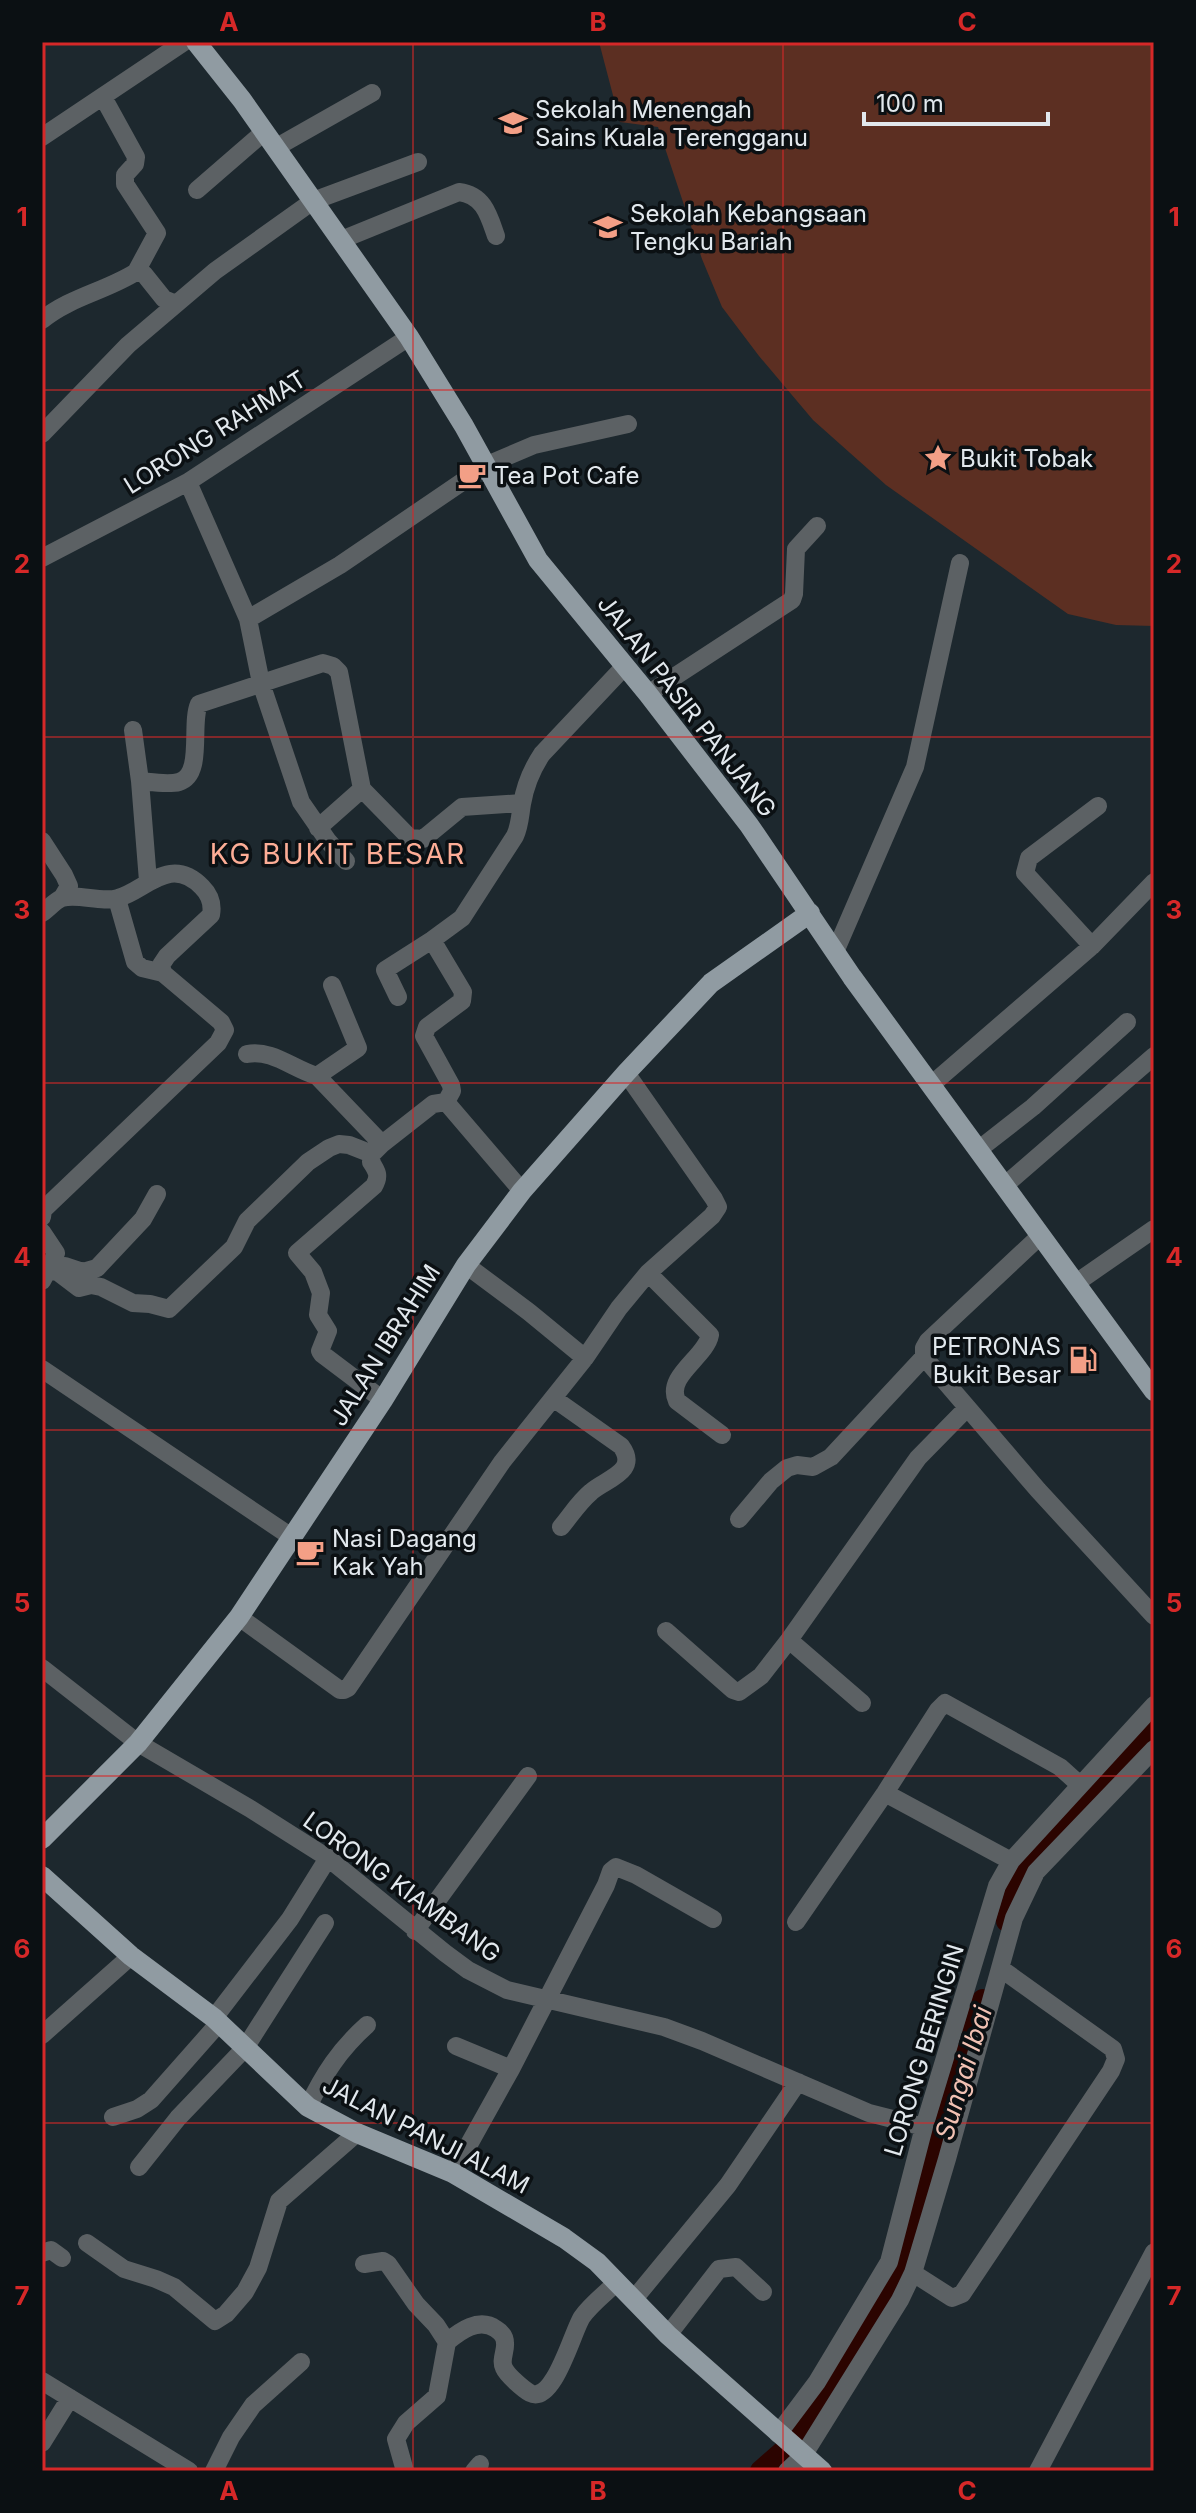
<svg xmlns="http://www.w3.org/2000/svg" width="1196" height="2513" font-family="Inter,sans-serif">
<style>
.green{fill:#5c2f22}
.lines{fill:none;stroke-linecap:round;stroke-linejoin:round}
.river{stroke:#2b0400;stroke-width:22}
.minor{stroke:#5c6164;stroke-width:18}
.major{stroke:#909ba2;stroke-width:20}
.grid{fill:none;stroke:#d62828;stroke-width:2;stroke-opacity:0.55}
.labels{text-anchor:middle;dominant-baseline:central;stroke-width:7;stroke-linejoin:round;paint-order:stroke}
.poi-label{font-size:24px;fill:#e2e8ed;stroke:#0b1013;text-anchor:start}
.street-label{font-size:24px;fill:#e2e8ed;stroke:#0b1013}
.water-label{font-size:26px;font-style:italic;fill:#f1c1b3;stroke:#0b1013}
.quarter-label{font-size:28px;letter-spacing:2px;fill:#fdad96;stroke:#0b1013}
.neatline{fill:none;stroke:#d62828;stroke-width:3}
.grid-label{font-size:26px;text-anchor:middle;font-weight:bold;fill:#d62828}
</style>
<rect width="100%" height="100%" fill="#1d282e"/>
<path class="green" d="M 599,42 L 1154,42 L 1154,626 L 1116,625 L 1068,614 L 886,485 L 813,420 L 759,356 L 722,307 L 702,259 L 658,127 L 620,122 Z"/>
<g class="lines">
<path class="river" d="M 1007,1921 L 1017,1888 L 1033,1859 L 1154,1728
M 796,2437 L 875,2319 L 900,2274 L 983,2000
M 761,2471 L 785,2450"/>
<path class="minor" d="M 103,97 L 136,157 L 135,164 L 125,175 L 125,184 L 157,233 L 136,272
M 42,137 L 184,42
M 275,148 L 372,93
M 197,190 L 264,132
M 341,240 L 459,192 C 484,195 489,216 496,236
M 42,320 C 70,297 106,291 136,272 L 144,274 L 164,299 L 176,304
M 42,434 L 128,345 L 215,271 L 313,201 L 418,162
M 188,482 L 248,619 L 261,683 L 301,802 L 328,841 L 346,861
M 42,558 L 188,482 L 409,337
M 248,619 L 340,565 L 487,465 L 534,445 L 628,424
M 648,694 L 792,600 L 794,594 L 796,549 L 817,526
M 133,730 L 140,781 L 148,881
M 140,781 C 151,782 168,785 179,782 C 204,775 190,724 199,704 L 323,663 L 333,666 L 339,672 L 362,789 L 318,828
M 362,789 L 410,838 L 423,839 L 462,807 L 522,803
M 42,841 L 64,875 L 69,886 L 62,898
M 117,899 L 135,962 L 142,968 L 163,973
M 42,913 C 48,909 56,900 62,898 C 77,893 102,903 118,898 C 145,891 170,854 202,887 C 210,895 213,904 211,915 L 167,956 L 161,965 L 163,973 L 221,1022 L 225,1030 L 218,1043 L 43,1210 L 42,1217
M 432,940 L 463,992 L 462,1001 L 427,1027 L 424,1036 L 451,1085 L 452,1091 L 446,1102
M 1092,946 L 1025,873 L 1029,858 L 1098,806
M 835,952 L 915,767 L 960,563
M 332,985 L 358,1048 L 317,1076 L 382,1144 L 372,1154 L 371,1162 C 377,1171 380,1176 374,1186 L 297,1253 L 313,1272 L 321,1293 L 318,1315 L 328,1331 L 320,1351 L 322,1354 L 383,1400
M 398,997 L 385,970 L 432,940 L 462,918 L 515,836 C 520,825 520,815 522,804 C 525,786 532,769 542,754 L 624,667
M 247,1054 C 272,1049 293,1069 317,1076
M 931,1085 L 1092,946 L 1154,882
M 382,1144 L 433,1104 L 446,1102 L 522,1191
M 978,1150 L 1033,1107 L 1127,1022
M 1004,1186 L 1154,1056
M 42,1232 L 56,1253 L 50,1266
M 466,1265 L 529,1312 L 585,1358
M 57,1272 L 65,1266 L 83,1272 L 97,1268 L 143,1219 L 157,1194
M 648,1273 L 710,1335 C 706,1357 665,1376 677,1401 L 722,1435
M 42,1281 L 50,1266 L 79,1288 L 91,1285 L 101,1287 L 133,1303 L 150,1304 L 169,1309 L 234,1247 L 247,1221 L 308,1162 L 329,1148 L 339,1144 L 349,1145 L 372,1154
M 1076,1283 L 1154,1229
M 924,1357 L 1038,1490 L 1154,1616
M 42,1369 L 293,1538
M 553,1398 L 621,1446 C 640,1472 605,1479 591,1492 C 579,1502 571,1515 561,1527
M 739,1519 L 771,1481 L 787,1468 L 797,1465 L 813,1467 L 831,1457 L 924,1357 L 924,1348 L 928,1341 L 1040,1236
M 239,1617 L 340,1690 L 344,1690 L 348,1688 L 502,1462 L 585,1358 L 619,1308 L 648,1273 L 712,1216 L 718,1207 L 714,1199 L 626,1073
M 666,1631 L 733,1690 L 739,1692 L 761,1676 L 789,1640 L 918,1458 L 967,1408
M 789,1640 L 862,1703
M 42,1668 L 138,1743 L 249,1808 L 328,1858 L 445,1953 L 468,1970 L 507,1990 L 664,2027 L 702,2041 L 869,2113 L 924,2127
M 885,1793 L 1011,1861
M 796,1922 L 885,1793 L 938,1710 L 945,1703 L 1060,1767 L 1080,1785
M 415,1931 L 528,1776
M 214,2018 L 290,1919 L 328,1858
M 42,2035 L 131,1956
M 456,2046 L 511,2069
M 308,2107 C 323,2075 340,2049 367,2025
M 113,2117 L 137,2109 L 151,2100 L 219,2023
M 139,2167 L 178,2118 L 245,2048 L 325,1923
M 453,2173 L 511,2069 L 606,1885 L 611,1871 L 616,1867 L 636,1875 L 713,1919
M 87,2243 L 124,2269 L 156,2279 L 174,2287 L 215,2321 L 226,2314 L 245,2292 L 258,2268 L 279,2201 L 357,2133
M 42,2253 L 51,2250 L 62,2258
M 364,2264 L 383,2261 L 388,2264 L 416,2304 L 436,2325 L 447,2342 L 437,2396 L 406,2423 L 396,2439 L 405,2471
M 913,2273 L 952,2298 L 962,2294 L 1111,2071 L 1116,2059 L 1113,2049 L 1000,1968
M 634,2299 L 728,2185 L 798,2082
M 668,2335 L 719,2269 L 736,2267 L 763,2292
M 447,2342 C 460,2331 479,2317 496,2329 C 501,2332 505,2337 505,2343 C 506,2351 500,2360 504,2368 C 507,2375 523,2389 530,2393 C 554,2405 573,2330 582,2317 C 591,2304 606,2293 617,2282
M 42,2381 L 189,2471
M 778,2434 L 817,2382 L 889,2262 L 924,2127 L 997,1886 L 1011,1861 L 1154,1705
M 42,2443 L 70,2398
M 214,2471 L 231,2437 L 253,2405 L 301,2362
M 474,2471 L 480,2464
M 787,2471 L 803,2456 L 900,2300 L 913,2273 L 947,2159 L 1014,1918 L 1036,1872 L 1154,1749
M 1038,2471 L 1154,2252"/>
<path class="major" d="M 196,42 L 242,100 L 409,337 L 464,426 L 538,560 L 648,694 L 749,825 L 852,977 L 1154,1391
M 42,1839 L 138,1743 L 239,1617 L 383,1400 L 466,1265 L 522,1191 L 626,1073 L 711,983 L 810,913
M 42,1876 L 131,1956 L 214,2018 L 308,2107 L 357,2133 L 453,2173 L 564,2238 L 597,2262 L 668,2335 L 822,2471"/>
</g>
<path class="grid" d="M 413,42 L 413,2471M 783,42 L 783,2471M 42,390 L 1154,390M 42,737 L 1154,737M 42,1083 L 1154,1083M 42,1430 L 1154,1430M 42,1776 L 1154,1776M 42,2123 L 1154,2123"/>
<defs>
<symbol id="school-bare" viewBox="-9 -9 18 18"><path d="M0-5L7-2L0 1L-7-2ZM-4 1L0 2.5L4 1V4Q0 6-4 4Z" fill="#f39f86" stroke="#0b1013" stroke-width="2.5" paint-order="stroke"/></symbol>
<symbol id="sight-bare" viewBox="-9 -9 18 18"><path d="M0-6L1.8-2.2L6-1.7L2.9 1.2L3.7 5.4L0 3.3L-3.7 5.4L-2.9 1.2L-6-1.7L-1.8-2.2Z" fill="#f39f86" stroke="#0b1013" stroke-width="2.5" paint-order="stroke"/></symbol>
<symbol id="cafe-bare" viewBox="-9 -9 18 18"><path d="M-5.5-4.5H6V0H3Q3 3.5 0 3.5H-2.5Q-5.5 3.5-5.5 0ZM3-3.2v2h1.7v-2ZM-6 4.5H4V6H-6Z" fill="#f39f86" stroke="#0b1013" stroke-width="2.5" paint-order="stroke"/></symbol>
<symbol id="fuel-bare" viewBox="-9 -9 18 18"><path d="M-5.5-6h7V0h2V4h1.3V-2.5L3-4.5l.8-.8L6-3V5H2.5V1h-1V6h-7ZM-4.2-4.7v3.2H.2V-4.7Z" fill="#f39f86" stroke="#0b1013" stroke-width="2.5" paint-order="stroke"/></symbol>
</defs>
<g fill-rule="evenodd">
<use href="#school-bare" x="493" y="103" width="40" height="40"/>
<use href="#school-bare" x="588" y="207" width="40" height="40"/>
<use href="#sight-bare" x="918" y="438" width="40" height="40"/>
<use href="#cafe-bare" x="452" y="455" width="40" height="40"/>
<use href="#fuel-bare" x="1063" y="1340" width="40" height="40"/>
<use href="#cafe-bare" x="290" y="1532" width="40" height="40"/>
</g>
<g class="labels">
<g class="poi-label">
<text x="535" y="109">Sekolah Menengah<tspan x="535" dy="28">Sains Kuala Terengganu</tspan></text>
<text x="630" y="213">Sekolah Kebangsaan<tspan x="630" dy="28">Tengku Bariah</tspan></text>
<text x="960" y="458">Bukit Tobak</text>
<text x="494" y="475">Tea Pot Cafe</text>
<text x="1061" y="1346" text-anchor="end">PETRONAS<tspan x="1061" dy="28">Bukit Besar</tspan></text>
<text x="332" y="1538">Nasi Dagang<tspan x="332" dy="28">Kak Yah</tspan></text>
</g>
<g class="street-label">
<text transform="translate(215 432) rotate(-32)">LORONG RAHMAT</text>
<text transform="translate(687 706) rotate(52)">JALAN PASIR PANJANG</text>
<text transform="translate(385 1345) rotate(-58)">JALAN IBRAHIM</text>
<text transform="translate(402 1887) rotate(36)">LORONG KIAMBANG</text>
<text transform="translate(924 2050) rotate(-73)">LORONG BERINGIN</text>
<text transform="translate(426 2135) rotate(27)">JALAN PANJI ALAM</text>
</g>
<g class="water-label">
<text transform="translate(963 2073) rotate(-73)">Sungai Ibai</text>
</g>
<g class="quarter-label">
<text x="338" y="854">KG BUKIT BESAR</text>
</g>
</g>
<rect width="1196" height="2513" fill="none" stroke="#0b1013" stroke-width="88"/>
<path d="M864 112v12h184v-12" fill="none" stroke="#e2e8ed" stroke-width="4"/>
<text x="876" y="112" font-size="24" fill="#e2e8ed" stroke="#0b1013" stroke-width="6" paint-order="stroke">100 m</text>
<rect x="44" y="44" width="1108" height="2425" class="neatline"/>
<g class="grid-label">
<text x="229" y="31">A</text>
<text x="598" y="31">B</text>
<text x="967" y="31">C</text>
<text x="22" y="226">1</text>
<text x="1174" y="226">1</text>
<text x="22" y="573">2</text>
<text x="1174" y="573">2</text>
<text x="22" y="919">3</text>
<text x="1174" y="919">3</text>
<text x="22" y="1266">4</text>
<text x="1174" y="1266">4</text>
<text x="22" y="1612">5</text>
<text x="1174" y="1612">5</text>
<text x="22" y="1958">6</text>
<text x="1174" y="1958">6</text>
<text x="22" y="2305">7</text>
<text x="1174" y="2305">7</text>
<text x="229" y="2500">A</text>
<text x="598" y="2500">B</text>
<text x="967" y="2500">C</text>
</g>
</svg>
